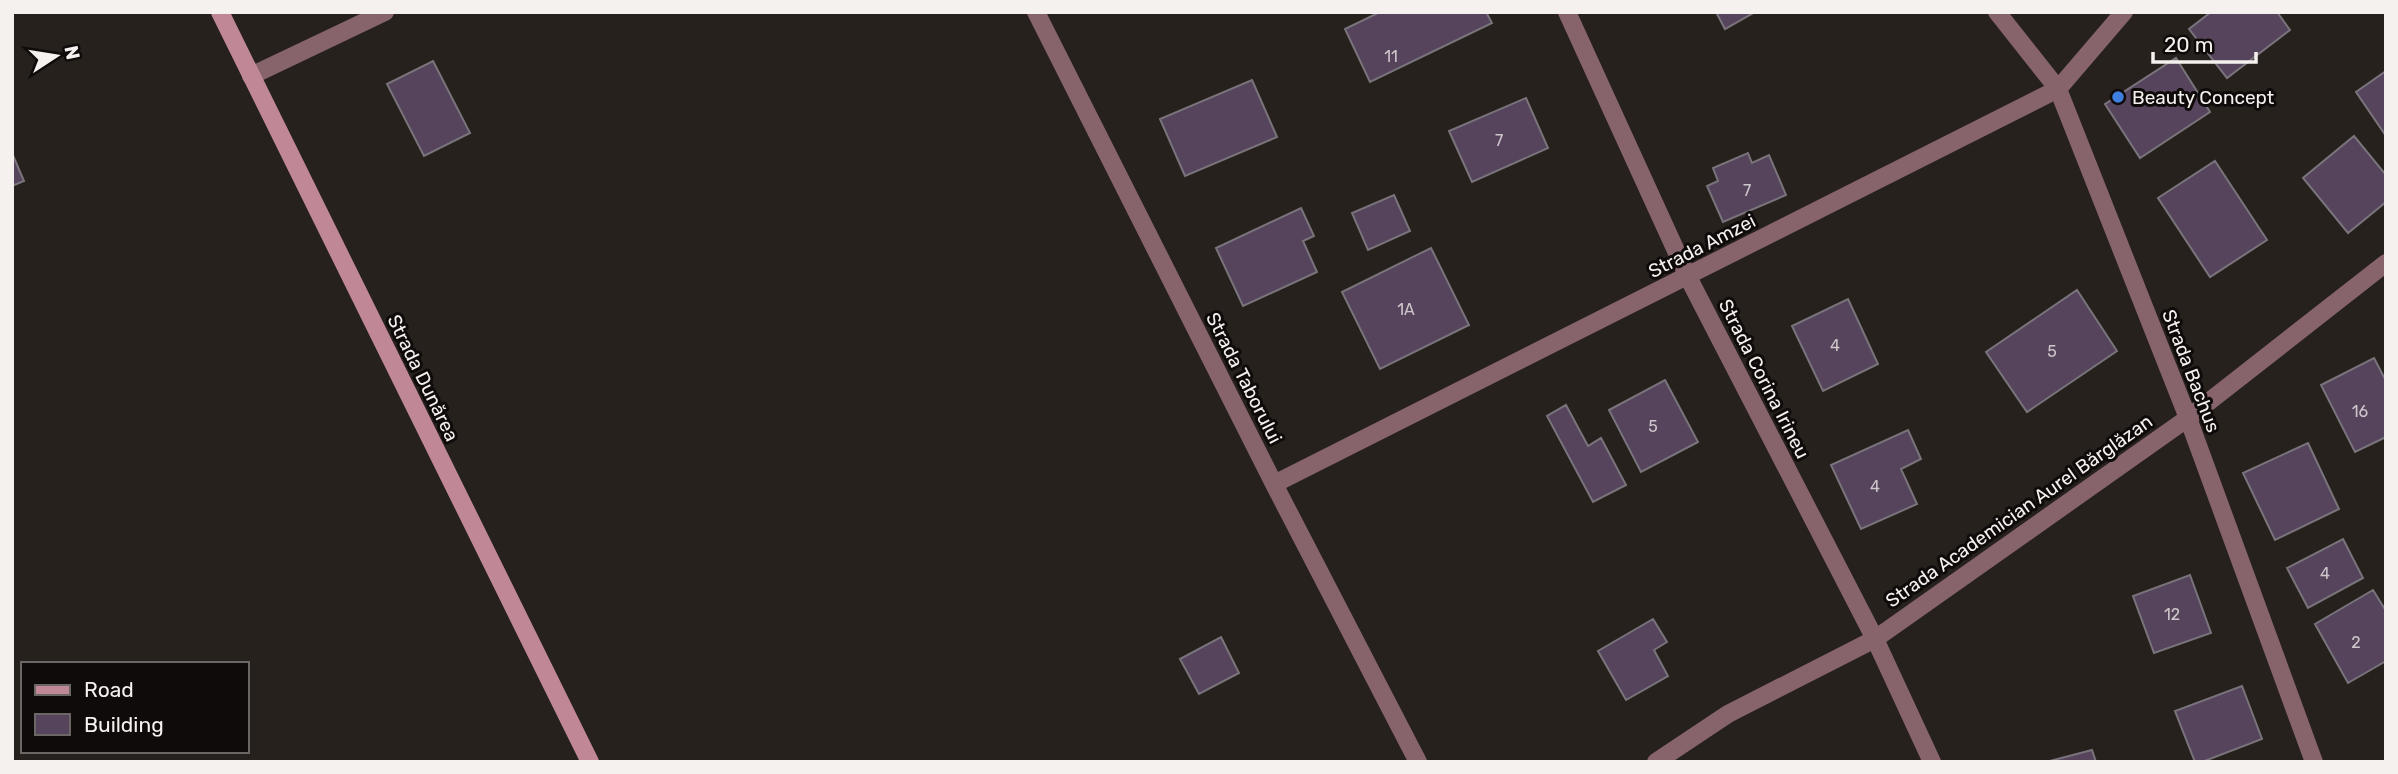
<svg xmlns="http://www.w3.org/2000/svg" width="2398" height="774" font-family="Rubik,sans-serif">
<style>
.building{fill:#55445c;stroke:#79747b;stroke-width:2}
.lines{fill:none;stroke-linecap:round;stroke-linejoin:round}
.lane{stroke:#87646c;stroke-width:18}
.street{stroke:#87646c;stroke-width:18}
.secondary{stroke:#c08896;stroke-width:18}
.shop-dot{fill:#3f7fe0;stroke:#0e0b0a;stroke-width:2.5}
.labels{text-anchor:middle;dominant-baseline:central;stroke-width:6;stroke-linejoin:round;paint-order:stroke}
.number-label{font-size:16px;fill:#cdc6ca}
.poi-label{font-size:19px;fill:#f5f1ee;stroke:#0e0b0a;text-anchor:start}
.street-label{font-size:19px;fill:#f5f1ee;stroke:#0e0b0a}
</style>
<rect width="100%" height="100%" fill="#27211d"/>
<path class="building" d="M 1380,12 L 1486,12 L 1492,23 L 1370,82 L 1345,29 Z
M 1716,12 L 1755,12 L 1725,29 Z
M 2211,12 L 2277,12 L 2290,30 L 2227,78 L 2189,29 Z
M 2176,58 L 2210,112 L 2140,158 L 2105,104 Z
M 433,61 L 470,133 L 424,156 L 387,84 Z
M 2386,71 L 2386,136 L 2356,92 Z
M 1252,80 L 1277,137 L 1185,176 L 1160,119 Z
M 1526,98 L 1548,148 L 1472,182 L 1449,131 Z
M 2354,136 L 2386,175 L 2386,202 L 2348,233 L 2303,178 Z
M 12,153 L 24,181 L 12,186 Z
M 1748,153 L 1752,163 L 1769,155 L 1786,195 L 1723,222 L 1707,186 L 1718,181 L 1713,168 Z
M 2215,161 L 2267,240 L 2210,277 L 2158,198 Z
M 1394,195 L 1410,231 L 1368,250 L 1352,213 Z
M 1301,208 L 1314,236 L 1303,241 L 1317,272 L 1243,306 L 1216,248 Z
M 1431,248 L 1469,325 L 1380,369 L 1342,292 Z
M 2077,290 L 2117,351 L 2027,412 L 1986,352 Z
M 1848,299 L 1878,364 L 1823,391 L 1792,326 Z
M 2374,358 L 2386,381 L 2386,437 L 2355,452 L 2321,385 Z
M 1665,380 L 1698,442 L 1641,472 L 1609,410 Z
M 1566,405 L 1588,446 L 1601,438 L 1626,485 L 1593,502 L 1547,416 Z
M 1908,430 L 1921,459 L 1901,469 L 1917,504 L 1861,529 L 1831,465 Z
M 2308,443 L 2339,509 L 2275,540 L 2243,473 Z
M 2343,539 L 2363,578 L 2308,608 L 2287,568 Z
M 2190,575 L 2211,633 L 2154,653 L 2133,596 Z
M 2373,590 L 2386,611 L 2386,661 L 2348,683 L 2315,624 Z
M 1653,619 L 1667,642 L 1654,650 L 1668,676 L 1626,700 L 1598,651 Z
M 1221,637 L 1239,673 L 1199,694 L 1180,659 Z
M 2242,686 L 2262,739 L 2202,762 L 2195,762 L 2175,711 Z
M 2092,750 L 2096,762 L 2046,762 Z"/>
<g class="lines">
<path class="lane" d="M 251,76 L 385,12"/>
<path class="street" d="M 1036,12 L 1274,484 L 1418,762
M 1567,12 L 1688,277 L 1875,639 L 1932,762
M 1997,12 L 2058,89 L 2188,418 L 2314,762
M 1274,484 L 2058,89 L 2124,12
M 1656,762 L 1728,714 L 1875,639 L 2188,418 L 2386,263"/>
<path class="secondary" d="M 220,12 L 590,762"/>
</g>
<circle class="shop-dot" cx="2118" cy="97" r="7"/>
<g class="labels">
<g class="number-label">
<text x="1391" y="56">11</text>
<text x="1499" y="140">7</text>
<text x="1747" y="190">7</text>
<text x="1406" y="309">1A</text>
<text x="1835" y="345">4</text>
<text x="2052" y="351">5</text>
<text x="2360" y="411">16</text>
<text x="1653" y="426">5</text>
<text x="1875" y="486">4</text>
<text x="2325" y="573">4</text>
<text x="2172" y="614">12</text>
<text x="2356" y="642">2</text>
</g>
<g class="poi-label">
<text x="2132" y="97">Beauty Concept</text>
</g>
<g class="street-label">
<text transform="translate(1702 246) rotate(-27)">Strada Amzei</text>
<text transform="translate(2191 371) rotate(69)">Strada Bachus</text>
<text transform="translate(423 378) rotate(64)">Strada Dunărea</text>
<text transform="translate(1244 378) rotate(63)">Strada Taborului</text>
<text transform="translate(1764 379) rotate(63)">Strada Corina Irineu</text>
<text transform="translate(2019 511) rotate(-35)">Strada Academician Aurel Bărglăzan</text>
</g>
</g>
<rect width="2398" height="774" fill="none" stroke="#f5f1ee" stroke-width="28"/>
<rect x="21" y="662" width="228" height="91" fill="#0e0b0a" stroke="#6a6765" stroke-width="2"/>
<rect x="35" y="685" width="35" height="10" fill="#c08896" stroke="#6a6765" stroke-width="2"/>
<text x="84" y="697" font-size="21" fill="#f5f1ee">Road</text>
<rect x="35" y="714" width="35" height="21" fill="#55445c" stroke="#6a6765" stroke-width="2"/>
<text x="84" y="732" font-size="21" fill="#f5f1ee">Building</text>
<g transform="translate(56 56) rotate(78)" stroke="#0e0b0a" stroke-width="5" paint-order="stroke">
<path d="M0-5L12 26L0 18L-12 26Z" fill="#f5f1ee"/>
<text y="-10" font-size="19" font-weight="bold" text-anchor="middle" fill="#f5f1ee">N</text>
</g>
<path d="M2153 52v10h103v-10" fill="none" stroke="#f5f1ee" stroke-width="3.5"/>
<text x="2164" y="52" font-size="21" fill="#f5f1ee" stroke="#0e0b0a" stroke-width="5" paint-order="stroke">20 m</text>
</svg>
